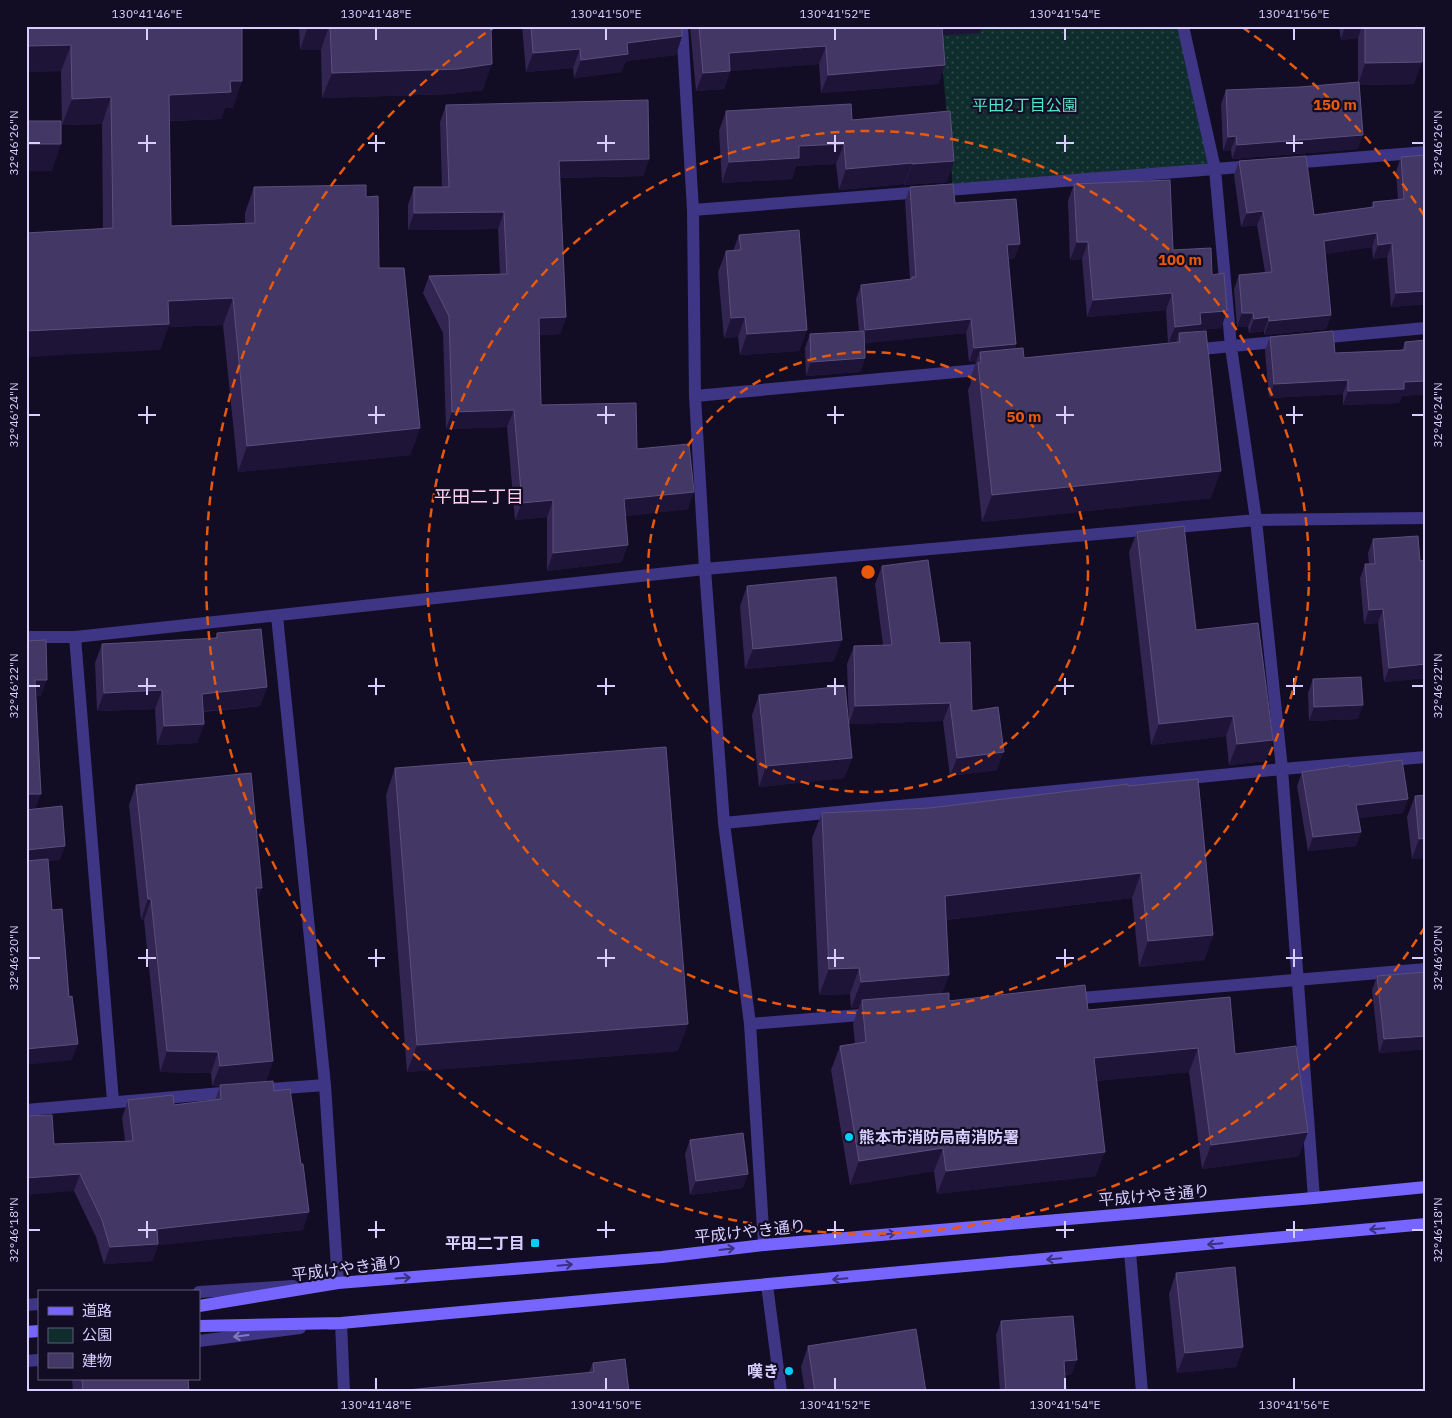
<svg xmlns="http://www.w3.org/2000/svg" width="1452" height="1418" font-family="'IBM Plex Sans','Noto Sans JP',sans-serif">
<style>
.green{fill:url(#green-dots)}
.lines{fill:none;stroke-linecap:round;stroke-linejoin:round}
.street{stroke:#3e3585;stroke-width:12}
.secondary{stroke:#7666ff;stroke-width:12}
.wall{fill:#322552}
.shaded-wall{fill:#1d1438}
.building{fill:#433765;stroke:#5b4f7d}
.oneway{stroke:#3a317c}
.oneway2{stroke:#837abc}
.ticks{fill:none;stroke:#d8cfff;stroke-width:2}
.ring{fill:none;stroke:#e8590c;stroke-width:2.5;stroke-dasharray:9 6}
.poi-dot{fill:#00cffa;stroke:#120d24;stroke-width:2}
.labels{text-anchor:middle;dominant-baseline:central;stroke-width:4.5;stroke-linejoin:round;paint-order:stroke}
.park-label{font-size:16px;fill:#55e5cc;stroke:#120d24}
.poi-label{font-size:16px;font-weight:bold;fill:#d8cfff;stroke:#120d24;text-anchor:end}
.street-label{font-size:16px;fill:#d8cfff;stroke:#120d24}
.neighbourhood-label{font-size:18px;fill:#ffd1eb;stroke:#120d24}
.centre{fill:#e8590c;stroke:#120d24;stroke-width:2.5}
.ring-label{font-size:15px;text-anchor:middle;font-weight:bold;fill:#e8590c;stroke:#120d24;stroke-width:4.5;stroke-linejoin:round;paint-order:stroke}
.neatline{fill:none;stroke:#d8cfff;stroke-width:2}
.ticks-label{font-size:12px;text-anchor:middle;fill:#d8cfff}
</style>
<defs>
<pattern id="green-dots" width="8" height="8" patternUnits="userSpaceOnUse" patternTransform="scale(1.25)"><rect width="8" height="8" fill="#102d2e"/><path d="M2 2h.1M6 6h.1" fill="none" stroke="#324a4d" stroke-width="1.8" stroke-linecap="round"/></pattern>
</defs>
<rect width="100%" height="100%" fill="#120d24"/>
<path class="green" d="M 939,26 L 1183,26 L 1215,169 L 953,189 Z"/>
<g class="lines">
<path class="street" d="M 682,26 L 693,210 L 695,396 L 705,569 L 724,823 L 750,1024 L 764,1245
M 1183,26 L 1215,169 L 1231,347 L 1256,520 L 1282,769 L 1314,1198
M 1291,163 L 1426,152
M 693,210 L 1253,166
M 1318,338 L 1426,328
M 1191,350 L 1285,341
M 695,396 L 989,369
M 277,616 L 325,1085 L 338,1283 L 328,1284
M 26,637 L 75,637 L 705,569 L 1256,520 L 1426,518
M 75,637 L 113,1101
M 724,823 L 1282,769 L 1426,757
M 1069,999 L 1426,969
M 750,1024 L 872,1014
M 258,1090 L 325,1085
M 26,1110 L 233,1092
M 1130,1252 L 1142,1392
M 767,1285 L 781,1392
M 199,1292 L 293,1286
M 26,1305 L 39,1304
M 330,1324 L 341,1323 L 344,1392
M 199,1341 L 300,1328
M 26,1361 L 39,1360"/>
<path class="secondary" d="M 199,1306 L 338,1283 L 662,1257 L 764,1245 L 1314,1198 L 1426,1187
M 199,1326 L 341,1323 L 1426,1224
M 26,1332 L 39,1331"/>
</g>
<path class="wall" d="M 26,26 L 233,108 L 225,108 L 221,119 L 169,121 L 171,226 L 245,223 L 245,213 L 254,187 L 366,197 L 379,268 L 420,428 L 410,455 L 238,472 L 223,325 L 168,327 L 160,350 L 103,229 L 102,124 L 62,125 L 61,71 L 26,72 Z
M 299,26 L 491,26 L 483,90 L 449,94 L 322,98 L 321,50 L 300,50 Z
M 522,26 L 682,26 L 682,36 L 676,55 L 626,61 L 621,72 L 574,78 L 573,68 L 526,72 Z
M 690,26 L 982,26 L 980,33 L 943,35 L 945,65 L 938,84 L 821,93 L 819,64 L 730,71 L 724,89 L 696,91 Z
M 1339,26 L 1426,26 L 1426,32 L 1422,33 L 1414,84 L 1359,85 L 1358,149 L 1232,159 L 1231,150 L 1223,151 L 1221,104 L 1226,90 L 1300,87 L 1358,82 L 1358,38 L 1341,40 Z
M 446,105 L 649,159 L 643,176 L 560,178 L 566,317 L 560,334 L 539,335 L 541,405 L 637,449 L 688,509 L 626,516 L 622,562 L 547,571 L 547,517 L 515,520 L 507,427 L 446,429 L 443,333 L 423,293 L 429,276 L 500,274 L 498,229 L 408,230 L 408,205 L 414,187 L 442,187 L 440,122 Z
M 726,111 L 852,120 L 947,182 L 904,185 L 904,184 L 839,190 L 836,164 L 796,166 L 792,179 L 722,183 L 719,131 Z
M 1401,157 L 1426,304 L 1391,307 L 1387,257 L 1373,259 L 1372,247 L 1325,254 L 1331,315 L 1326,329 L 1264,335 L 1264,331 L 1249,333 L 1248,327 L 1237,327 L 1234,289 L 1239,275 L 1265,272 L 1257,225 L 1241,227 L 1234,175 L 1239,161 L 1314,215 L 1371,207 L 1373,202 L 1398,200 L 1396,171 Z
M 1074,184 L 1173,250 L 1212,275 L 1227,311 L 1221,328 L 1199,330 L 1198,331 L 1211,498 L 982,522 L 968,390 L 971,383 L 970,379 L 976,362 L 969,362 L 966,333 L 864,343 L 865,358 L 860,372 L 806,376 L 805,348 L 810,334 L 859,331 L 856,299 L 861,285 L 910,279 L 905,201 L 910,187 L 955,203 L 1015,258 L 1008,259 L 1016,344 L 1015,348 L 1024,358 L 1168,343 L 1166,310 L 1087,317 L 1082,259 L 1070,260 L 1068,201 Z
M 739,235 L 807,330 L 799,351 L 740,355 L 738,337 L 724,338 L 718,272 L 726,251 L 733,251 Z
M 1270,337 L 1335,353 L 1402,350 L 1405,342 L 1426,340 L 1426,394 L 1402,396 L 1399,403 L 1343,405 L 1343,394 L 1269,398 L 1265,351 Z
M 1137,532 L 1196,630 L 1273,740 L 1265,761 L 1229,765 L 1226,736 L 1151,745 L 1129,552 Z
M 1373,539 L 1420,561 L 1426,560 L 1426,678 L 1384,682 L 1378,623 L 1364,624 L 1360,578 L 1365,564 L 1369,564 L 1368,553 Z
M 882,566 L 940,643 L 972,711 L 997,770 L 950,776 L 943,721 L 849,724 L 847,664 L 854,646 L 883,645 L 875,584 Z
M 747,586 L 834,661 L 745,669 L 740,606 Z
M 217,633 L 267,687 L 260,706 L 203,712 L 204,724 L 197,743 L 157,745 L 155,709 L 97,711 L 95,663 L 102,644 L 215,639 Z
M 1313,679 L 1358,719 L 1309,721 L 1308,693 Z
M 759,695 L 852,758 L 844,778 L 759,787 L 752,715 Z
M 1349,767 L 1403,813 L 1359,818 L 1361,832 L 1356,846 L 1308,851 L 1297,786 L 1302,772 Z
M 395,768 L 678,1051 L 407,1072 L 386,795 Z
M 136,785 L 258,900 L 266,1082 L 274,1091 L 303,1230 L 158,1245 L 152,1261 L 104,1264 L 96,1237 L 74,1191 L 54,1144 L 125,1141 L 122,1118 L 128,1100 L 174,1105 L 215,1100 L 220,1086 L 212,1086 L 211,1073 L 160,1072 L 144,920 L 141,920 L 129,805 Z
M 1128,786 L 1213,935 L 1204,960 L 1139,967 L 1132,898 L 946,920 L 942,993 L 949,1001 L 1088,1010 L 1235,1054 L 1299,1156 L 1202,1169 L 1189,1072 L 1096,1081 L 1096,1176 L 937,1194 L 934,1171 L 850,1185 L 831,1070 L 840,1046 L 855,1044 L 853,1024 L 859,1007 L 851,1008 L 850,994 L 819,995 L 812,838 L 822,813 L 930,808 Z
M 1415,796 L 1426,858 L 1412,859 L 1407,817 Z
M 1426,972 L 1426,1049 L 1379,1053 L 1372,990 L 1377,976 Z
M 690,1140 L 743,1188 L 690,1195 L 685,1154 Z
M 1176,1273 L 1243,1347 L 1236,1367 L 1177,1373 L 1169,1294 Z
M 1001,1321 L 1072,1374 L 1065,1375 L 1066,1392 L 1000,1392 L 996,1335 Z
M 808,1346 L 926,1392 L 805,1392 L 801,1367 Z
M 593,1363 L 629,1392 L 589,1372 Z
M 72,1379 L 188,1379 L 189,1392 L 73,1392 Z"/>
<path class="shaded-wall" d="M 308,26 L 329,26 L 321,50 L 300,50 Z
M 938,26 L 982,26 L 980,33 L 934,36 Z
M 1345,26 L 1362,26 L 1358,38 L 1341,40 Z
M 1416,26 L 1426,26 L 1426,32 L 1414,34 Z
M 682,36 L 676,55 L 626,61 L 621,72 L 574,78 L 581,60 L 627,43 Z
M 71,45 L 61,71 L 26,72 L 26,46 Z
M 826,46 L 819,64 L 730,71 L 724,89 L 696,91 L 703,73 L 729,53 Z
M 580,49 L 573,68 L 526,72 L 533,53 Z
M 1422,62 L 1414,84 L 1358,85 L 1365,63 Z
M 492,64 L 483,90 L 449,94 L 322,98 L 332,73 Z
M 945,65 L 938,84 L 821,93 L 828,75 Z
M 230,81 L 242,81 L 233,108 L 225,108 L 221,119 L 160,121 L 169,95 Z
M 111,97 L 102,124 L 62,125 L 72,99 Z
M 1363,135 L 1358,149 L 1232,159 L 1237,145 Z
M 1236,136 L 1231,150 L 1223,151 L 1228,137 Z
M 26,144 L 61,144 L 52,171 L 26,171 Z
M 844,144 L 836,164 L 796,166 L 792,179 L 722,183 L 729,162 L 799,146 Z
M 649,159 L 643,176 L 552,178 L 559,161 Z
M 954,161 L 947,182 L 904,185 L 912,164 Z
M 912,163 L 904,184 L 839,190 L 846,169 Z
M 1263,211 L 1257,225 L 1241,227 L 1247,213 Z
M 504,212 L 498,229 L 408,230 L 414,213 Z
M 1377,233 L 1372,247 L 1319,255 L 1324,241 Z
M 1077,242 L 1088,242 L 1082,259 L 1070,260 Z
M 1392,243 L 1387,257 L 1373,259 L 1378,245 Z
M 1020,244 L 1015,258 L 1002,259 L 1007,245 Z
M 1426,291 L 1426,304 L 1391,307 L 1396,293 Z
M 1172,293 L 1166,310 L 1087,317 L 1093,300 Z
M 233,298 L 223,325 L 168,327 L 160,350 L 26,357 L 26,331 L 168,301 Z
M 1227,311 L 1221,328 L 1199,330 L 1195,341 L 1179,333 L 1176,343 L 1168,344 L 1175,327 L 1200,313 Z
M 1242,313 L 1253,313 L 1248,327 L 1237,327 Z
M 1331,315 L 1326,329 L 1264,335 L 1269,321 Z
M 566,317 L 560,334 L 532,336 L 539,318 Z
M 745,317 L 738,337 L 724,338 L 731,318 Z
M 1269,317 L 1264,331 L 1249,333 L 1254,319 Z
M 971,319 L 966,333 L 860,344 L 865,330 Z
M 807,330 L 799,351 L 740,355 L 747,334 Z
M 1016,344 L 1011,358 L 980,352 L 976,362 L 969,362 L 974,348 Z
M 865,358 L 860,372 L 806,376 L 811,362 Z
M 1348,380 L 1343,394 L 1269,398 L 1274,384 Z
M 1426,381 L 1426,394 L 1402,396 L 1399,403 L 1343,405 L 1348,391 L 1404,382 Z
M 514,410 L 507,427 L 446,429 L 452,412 Z
M 420,428 L 410,455 L 238,472 L 247,446 Z
M 1221,471 L 1211,498 L 982,522 L 992,495 Z
M 694,492 L 688,509 L 618,517 L 624,499 Z
M 553,500 L 547,517 L 515,520 L 522,503 Z
M 628,545 L 622,562 L 547,571 L 553,553 Z
M 1383,609 L 1378,623 L 1364,624 L 1369,610 Z
M 842,640 L 834,661 L 745,669 L 753,649 Z
M 1426,664 L 1426,678 L 1384,682 L 1389,668 Z
M 35,680 L 47,680 L 41,696 L 29,697 Z
M 267,687 L 260,706 L 195,712 L 202,694 Z
M 162,690 L 155,709 L 97,711 L 104,693 Z
M 950,703 L 943,721 L 849,724 L 855,706 Z
M 1363,705 L 1358,719 L 1309,721 L 1314,707 Z
M 1233,716 L 1226,736 L 1151,745 L 1159,724 Z
M 204,724 L 197,743 L 157,745 L 164,726 Z
M 1273,740 L 1265,761 L 1229,765 L 1237,744 Z
M 1004,752 L 997,770 L 950,776 L 957,758 Z
M 852,758 L 844,778 L 759,787 L 766,766 Z
M 26,794 L 41,794 L 35,810 L 26,810 Z
M 1408,799 L 1403,813 L 1351,819 L 1356,805 Z
M 1361,832 L 1356,846 L 1308,851 L 1313,837 Z
M 1426,838 L 1426,858 L 1412,859 L 1419,839 Z
M 65,846 L 60,860 L 26,864 L 26,850 Z
M 1141,873 L 1132,898 L 936,921 L 945,896 Z
M 256,888 L 262,888 L 255,908 Z
M 148,899 L 151,899 L 144,920 L 141,920 Z
M 1213,935 L 1204,960 L 1139,967 L 1148,941 Z
M 859,968 L 850,994 L 819,995 L 829,969 Z
M 949,975 L 940,1000 L 862,1000 L 859,1007 L 851,1008 L 861,982 Z
M 688,1024 L 678,1051 L 407,1072 L 417,1045 Z
M 1426,1036 L 1426,1049 L 1379,1053 L 1384,1039 Z
M 78,1044 L 72,1060 L 26,1065 L 26,1049 Z
M 1198,1048 L 1189,1072 L 1085,1082 L 1094,1058 Z
M 167,1051 L 218,1052 L 211,1073 L 160,1072 Z
M 273,1061 L 266,1082 L 212,1086 L 220,1066 Z
M 1308,1132 L 1299,1156 L 1202,1169 L 1211,1145 Z
M 943,1148 L 934,1171 L 850,1185 L 859,1161 Z
M 1105,1152 L 1096,1176 L 937,1194 L 946,1171 Z
M 80,1174 L 74,1191 L 26,1195 L 26,1178 Z
M 748,1174 L 743,1188 L 690,1195 L 696,1181 Z
M 309,1212 L 303,1230 L 158,1245 L 152,1261 L 104,1264 L 110,1247 L 157,1229 Z
M 1243,1347 L 1236,1367 L 1177,1373 L 1185,1353 Z
M 1077,1360 L 1072,1374 L 1058,1375 L 1064,1361 Z"/>
<path class="building" d="M 26,26 L 242,26 L 242,81 L 230,81 L 231,92 L 169,95 L 171,226 L 255,223 L 254,187 L 366,185 L 366,197 L 378,196 L 379,268 L 404,268 L 420,428 L 247,446 L 233,298 L 168,301 L 169,324 L 26,331 L 26,233 L 113,228 L 111,97 L 72,99 L 71,45 L 26,46 Z
M 330,26 L 491,26 L 492,64 L 458,69 L 332,73 Z
M 531,26 L 682,26 L 682,36 L 627,43 L 628,54 L 581,60 L 580,49 L 533,53 Z
M 699,26 L 942,26 L 945,65 L 828,75 L 826,46 L 729,53 L 730,71 L 703,73 Z
M 1365,26 L 1422,26 L 1422,62 L 1365,63 Z
M 1359,82 L 1363,135 L 1237,145 L 1236,136 L 1228,137 L 1226,90 L 1300,87 Z
M 648,100 L 649,159 L 559,161 L 566,317 L 539,318 L 541,405 L 636,403 L 637,449 L 689,444 L 694,492 L 624,499 L 628,545 L 553,553 L 553,500 L 522,503 L 514,410 L 452,412 L 449,316 L 429,276 L 507,274 L 504,212 L 414,213 L 414,187 L 449,187 L 446,105 Z
M 851,104 L 852,120 L 950,111 L 954,161 L 912,164 L 912,163 L 846,169 L 844,144 L 799,146 L 799,158 L 729,162 L 726,111 Z
M 26,121 L 61,121 L 61,144 L 26,144 Z
M 1426,155 L 1426,291 L 1396,293 L 1392,243 L 1378,245 L 1377,233 L 1324,241 L 1331,315 L 1269,321 L 1269,317 L 1254,319 L 1253,313 L 1242,313 L 1239,275 L 1272,272 L 1263,211 L 1247,213 L 1239,161 L 1306,156 L 1314,215 L 1374,207 L 1373,202 L 1404,199 L 1401,157 Z
M 1170,180 L 1173,250 L 1211,248 L 1212,275 L 1224,273 L 1227,311 L 1200,313 L 1201,324 L 1175,327 L 1172,293 L 1093,300 L 1088,242 L 1077,242 L 1074,184 Z
M 953,184 L 955,203 L 1016,199 L 1020,244 L 1007,245 L 1016,344 L 974,348 L 971,319 L 865,330 L 861,285 L 912,279 L 912,277 L 916,277 L 910,187 Z
M 799,230 L 807,330 L 747,334 L 745,317 L 731,318 L 726,251 L 741,250 L 739,235 Z
M 864,331 L 865,358 L 811,362 L 810,334 Z
M 1206,331 L 1221,471 L 992,495 L 978,363 L 981,362 L 980,352 L 1023,348 L 1024,358 L 1180,342 L 1179,333 Z
M 1333,331 L 1335,353 L 1405,350 L 1405,342 L 1426,340 L 1426,381 L 1404,382 L 1404,389 L 1348,391 L 1348,380 L 1274,384 L 1270,337 Z
M 1184,526 L 1196,630 L 1258,623 L 1273,740 L 1237,744 L 1233,716 L 1159,724 L 1137,532 Z
M 1418,536 L 1420,561 L 1426,560 L 1426,664 L 1389,668 L 1383,609 L 1369,610 L 1365,564 L 1375,564 L 1373,539 Z
M 928,560 L 940,643 L 970,642 L 972,711 L 998,707 L 1004,752 L 957,758 L 950,703 L 855,706 L 854,646 L 892,645 L 882,566 Z
M 836,577 L 842,640 L 753,649 L 747,586 Z
M 261,629 L 267,687 L 202,694 L 204,724 L 164,726 L 162,690 L 104,693 L 102,644 L 217,638 L 217,633 Z
M 46,640 L 47,680 L 35,680 L 41,794 L 26,794 L 26,641 Z
M 1361,677 L 1363,705 L 1314,707 L 1313,679 Z
M 845,686 L 852,758 L 766,766 L 759,695 Z
M 666,747 L 688,1024 L 417,1045 L 395,768 Z
M 1402,760 L 1408,799 L 1356,805 L 1361,832 L 1313,837 L 1302,772 L 1349,765 L 1349,767 Z
M 251,773 L 262,888 L 256,888 L 273,1061 L 220,1066 L 218,1052 L 167,1051 L 151,899 L 148,899 L 136,785 Z
M 1198,779 L 1213,935 L 1148,941 L 1141,873 L 945,896 L 949,975 L 861,982 L 859,968 L 829,969 L 822,813 L 930,808 L 1128,784 L 1128,786 Z
M 1426,795 L 1426,838 L 1419,839 L 1415,796 Z
M 62,806 L 65,846 L 26,850 L 26,810 Z
M 48,859 L 52,910 L 62,909 L 69,997 L 72,996 L 78,1044 L 26,1049 L 26,861 Z
M 1426,972 L 1426,1036 L 1384,1039 L 1377,976 Z
M 1085,985 L 1088,1010 L 1230,997 L 1235,1054 L 1296,1046 L 1308,1132 L 1211,1145 L 1198,1048 L 1094,1058 L 1105,1152 L 946,1171 L 943,1148 L 859,1161 L 840,1046 L 866,1042 L 862,1000 L 949,993 L 949,1001 Z
M 273,1081 L 274,1091 L 290,1089 L 301,1164 L 303,1164 L 309,1212 L 157,1229 L 158,1244 L 110,1247 L 102,1220 L 80,1174 L 26,1178 L 26,1116 L 52,1115 L 54,1144 L 133,1141 L 128,1100 L 173,1095 L 174,1105 L 221,1099 L 220,1085 Z
M 743,1133 L 748,1174 L 696,1181 L 690,1140 Z
M 1235,1267 L 1243,1347 L 1185,1353 L 1176,1273 Z
M 1073,1316 L 1077,1360 L 1064,1361 L 1066,1392 L 1006,1392 L 1001,1321 Z
M 916,1329 L 926,1392 L 815,1392 L 808,1346 Z
M 625,1359 L 629,1392 L 386,1392 L 594,1372 L 593,1363 Z
M 82,1379 L 188,1379 L 189,1392 L 83,1392 Z"/>
<defs><path id="oneway-shaft" d="M-6 0H5M1.5-3L5.5 0L1.5 3" fill="none" stroke-width="1.6" stroke-linecap="round" stroke-linejoin="round" transform="scale(1.25)"/></defs>
<g class="oneway">
<use href="#oneway-shaft" transform="translate(1377 1229) rotate(175)"/>
<use href="#oneway-shaft" transform="translate(888 1234) rotate(-5)"/>
<use href="#oneway-shaft" transform="translate(1215 1244) rotate(175)"/>
<use href="#oneway-shaft" transform="translate(727 1249) rotate(-7)"/>
<use href="#oneway-shaft" transform="translate(1054 1259) rotate(175)"/>
<use href="#oneway-shaft" transform="translate(565 1265) rotate(-5)"/>
<use href="#oneway-shaft" transform="translate(403 1278) rotate(-4)"/>
<use href="#oneway-shaft" transform="translate(840 1279) rotate(175)"/>
</g>
<use class="oneway2" href="#oneway-shaft" transform="translate(241 1336) rotate(173)"/>
<path class="ticks" d="M 147,28 L 147,40M 376,28 L 376,40M 606,28 L 606,40M 835,28 L 835,40M 1065,28 L 1065,40M 1294,28 L 1294,40M 147,135 L 147,152M 376,135 L 376,152M 606,135 L 606,152M 835,135 L 835,152M 1065,135 L 1065,152M 1294,135 L 1294,152M 28,143 L 40,143M 138,143 L 156,143M 368,143 L 385,143M 597,143 L 615,143M 827,143 L 844,143M 1056,143 L 1074,143M 1286,143 L 1303,143M 1412,143 L 1424,143M 147,406 L 147,424M 376,406 L 376,424M 606,406 L 606,424M 835,406 L 835,424M 1065,406 L 1065,424M 1294,406 L 1294,424M 28,415 L 40,415M 138,415 L 156,415M 368,415 L 385,415M 597,415 L 615,415M 827,415 L 844,415M 1056,415 L 1074,415M 1286,415 L 1303,415M 1412,415 L 1424,415M 147,678 L 147,695M 376,678 L 376,695M 606,678 L 606,695M 835,678 L 835,695M 1065,678 L 1065,695M 1294,678 L 1294,695M 28,686 L 40,686M 138,686 L 156,686M 368,686 L 385,686M 597,686 L 615,686M 827,686 L 844,686M 1056,686 L 1074,686M 1286,686 L 1303,686M 1412,686 L 1424,686M 147,949 L 147,967M 376,949 L 376,967M 606,949 L 606,967M 835,949 L 835,967M 1065,949 L 1065,967M 1294,949 L 1294,967M 28,958 L 40,958M 138,958 L 156,958M 368,958 L 385,958M 597,958 L 615,958M 827,958 L 844,958M 1056,958 L 1074,958M 1286,958 L 1303,958M 1412,958 L 1424,958M 147,1221 L 147,1238M 376,1221 L 376,1238M 606,1221 L 606,1238M 835,1221 L 835,1238M 1065,1221 L 1065,1238M 1294,1221 L 1294,1238M 28,1230 L 40,1230M 138,1230 L 156,1230M 368,1230 L 385,1230M 597,1230 L 615,1230M 827,1230 L 844,1230M 1056,1230 L 1074,1230M 1286,1230 L 1303,1230M 1412,1230 L 1424,1230M 376,1378 L 376,1390M 606,1378 L 606,1390M 835,1378 L 835,1390M 1065,1378 L 1065,1390M 1294,1378 L 1294,1390"/>
<g class="ring">
<circle cx="868" cy="572" r="220"/>
<circle cx="868" cy="572" r="441"/>
<path d="M1425 927A661 661 0 1 1 494 27M1242 27A661 661 0 0 1 1425 217"/>
</g>
<g class="poi-dot">
<circle cx="849" cy="1137" r="5"/>
<rect x="530" y="1238" width="10" height="10" rx="2.5"/>
<circle cx="789" cy="1371" r="5"/>
</g>
<g class="labels">
<g class="park-label">
<text x="1025" y="105">平田2丁目公園</text>
</g>
<g class="poi-label">
<text x="859" y="1137" text-anchor="start">熊本市消防局南消防署</text>
<text x="525" y="1243">平田二丁目</text>
<text x="779" y="1371">嘆き</text>
</g>
<g class="street-label">
<text transform="translate(1154 1195) rotate(-5)">平成けやき通り</text>
<text transform="translate(750 1231) rotate(-6)">平成けやき通り</text>
<text transform="translate(347 1268) rotate(-7)">平成けやき通り</text>
</g>
<g class="neighbourhood-label">
<text x="479" y="496">平田二丁目</text>
</g>
</g>
<circle cx="868" cy="572" r="8" class="centre"/>
<g class="ring-label">
<text x="1335" y="110">150 m</text>
<text x="1180" y="265">100 m</text>
<text x="1024" y="422">50 m</text>
</g>
<rect width="1452" height="1418" fill="none" stroke="#120d24" stroke-width="55"/>
<rect x="38" y="1290" width="162" height="90" fill="#120d24" stroke="#615b7c"/>
<rect x="48" y="1307" width="25" height="8" fill="#7666ff" stroke="#615b7c"/>
<text x="82" y="1316" font-size="15" fill="#d8cfff">道路</text>
<rect x="48" y="1328" width="25" height="15" fill="#102d2e" stroke="#615b7c"/>
<text x="82" y="1340" font-size="15" fill="#d8cfff">公園</text>
<rect x="48" y="1353" width="25" height="15" fill="#433765" stroke="#615b7c"/>
<text x="82" y="1366" font-size="15" fill="#d8cfff">建物</text>
<rect x="28" y="28" width="1396" height="1362" class="neatline"/>
<g class="ticks-label">
<text x="147" y="18">130°41'46"E</text>
<text x="376" y="18">130°41'48"E</text>
<text x="606" y="18">130°41'50"E</text>
<text x="835" y="18">130°41'52"E</text>
<text x="1065" y="18">130°41'54"E</text>
<text x="1294" y="18">130°41'56"E</text>
<text transform="translate(14 143) rotate(-90)" y="4">32°46'26"N</text>
<text transform="translate(1438 143) rotate(-90)" y="4">32°46'26"N</text>
<text transform="translate(14 415) rotate(-90)" y="4">32°46'24"N</text>
<text transform="translate(1438 415) rotate(-90)" y="4">32°46'24"N</text>
<text transform="translate(14 686) rotate(-90)" y="4">32°46'22"N</text>
<text transform="translate(1438 686) rotate(-90)" y="4">32°46'22"N</text>
<text transform="translate(14 958) rotate(-90)" y="4">32°46'20"N</text>
<text transform="translate(1438 958) rotate(-90)" y="4">32°46'20"N</text>
<text transform="translate(14 1230) rotate(-90)" y="4">32°46'18"N</text>
<text transform="translate(1438 1230) rotate(-90)" y="4">32°46'18"N</text>
<text x="376" y="1409">130°41'48"E</text>
<text x="606" y="1409">130°41'50"E</text>
<text x="835" y="1409">130°41'52"E</text>
<text x="1065" y="1409">130°41'54"E</text>
<text x="1294" y="1409">130°41'56"E</text>
</g>
</svg>
